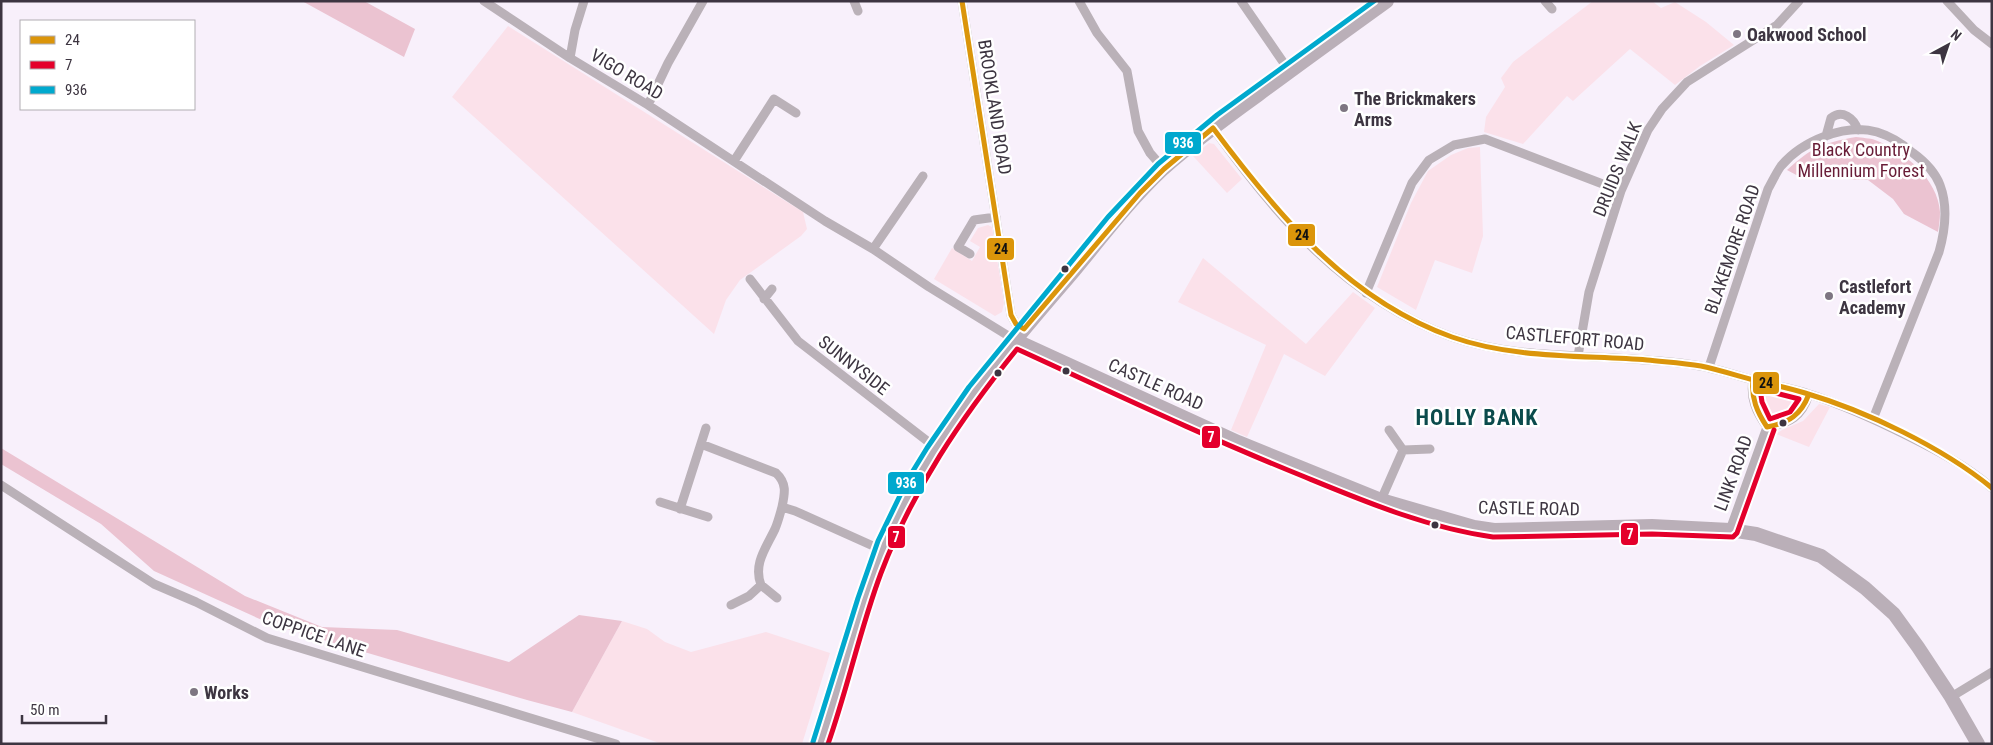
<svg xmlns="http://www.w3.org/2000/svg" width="1993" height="745" font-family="'Roboto Condensed',sans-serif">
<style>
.green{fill:#fbe1ea}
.forest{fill:#ebc3d1}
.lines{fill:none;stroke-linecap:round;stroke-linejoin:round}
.street{stroke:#bab1b8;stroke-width:9}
.secondary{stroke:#baafb8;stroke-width:14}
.bus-1-casing{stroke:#fff;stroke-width:9}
.bus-2-casing{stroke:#fff;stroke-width:9}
.bus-3-casing{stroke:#fff;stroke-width:9}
.bus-1{stroke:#db950a;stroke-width:5}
.bus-2{stroke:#e4002b;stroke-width:5}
.bus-3{stroke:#00a9ce;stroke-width:5}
.poi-dot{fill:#7e7682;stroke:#fff;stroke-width:2}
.bus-dot{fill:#3d3541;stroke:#fff;stroke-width:2}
.labels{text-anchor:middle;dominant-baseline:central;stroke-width:5;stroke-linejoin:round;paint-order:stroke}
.poi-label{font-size:18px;font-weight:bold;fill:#3d3541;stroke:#fff;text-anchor:start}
.street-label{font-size:18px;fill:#3d3541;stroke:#fff}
.park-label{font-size:18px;fill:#681d37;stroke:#fff}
.district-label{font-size:22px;font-weight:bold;letter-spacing:1px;fill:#0b4b4c;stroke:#fff}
.line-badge{stroke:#fff;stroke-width:2}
.badge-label{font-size:14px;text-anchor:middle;font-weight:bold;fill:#fff}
.pale-badge-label{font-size:14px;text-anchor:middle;font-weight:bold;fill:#111}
</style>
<rect width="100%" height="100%" fill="#f8f0fb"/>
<path class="green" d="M 1593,1 L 1652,1 L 1661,8 L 1675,2 L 1706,22 L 1734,45 L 1700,66 L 1675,85 L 1630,49 L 1573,101 L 1567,96 L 1523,144 L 1484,132 L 1486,117 L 1505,87 L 1501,78 L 1513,62 Z
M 508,26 L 803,212 L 807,229 L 801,236 L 740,280 L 726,300 L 714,334 L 452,97 Z
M 1209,143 L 1214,144 L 1242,179 L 1227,193 L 1193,156 Z
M 1480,147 L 1483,236 L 1472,273 L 1435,260 L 1416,310 L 1377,287 L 1411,203 L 1428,171 L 1451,155 L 1468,148 Z
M 988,225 L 992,227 L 1004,303 L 1002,312 L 995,316 L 934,279 L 952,248 L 972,261 L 980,247 L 970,241 L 978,228 Z
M 1203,258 L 1306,344 L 1353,292 L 1375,308 L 1325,376 L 1284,354 L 1247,437 L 1231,430 L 1266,345 L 1178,302 Z
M 1767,388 L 1783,389 L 1794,393 C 1807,417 1766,434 1758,403 C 1756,394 1760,392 1767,388 Z
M 1819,404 L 1830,407 L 1809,447 L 1776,434 L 1782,430 L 1803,421 Z
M 622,621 L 647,629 L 665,642 L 691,652 L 766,632 L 830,653 L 802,744 L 662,744 L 572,712 Z"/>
<path class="forest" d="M 302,1 L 364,1 L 415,29 L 404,57 Z
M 1856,137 C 1862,138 1870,138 1875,140 C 1904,151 1938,179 1940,212 C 1940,219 1939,226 1938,232 L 1904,214 L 1893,199 L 1868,180 L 1800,177 L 1787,170 C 1812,147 1823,143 1856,137 Z
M 1,448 L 245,596 L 322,627 L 397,630 L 509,662 L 579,615 L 622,621 L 572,712 L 527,700 L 273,625 L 154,571 L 101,524 L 1,464 Z"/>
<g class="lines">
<path class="street" d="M 484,1 L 570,58 L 648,105 L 825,221 L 873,249 L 929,287 L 1015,340
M 854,1 L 858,11
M 962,1 L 1011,315 L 1016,324 L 1024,329
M 1079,1 L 1097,33 L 1127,71 L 1138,131 L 1150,153 L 1164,169
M 1241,1 L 1290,72
M 1545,1 L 1552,9
M 1947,1 L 1974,30 L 1992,44
M 570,58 L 575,30 L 584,1
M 648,105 L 668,63 L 703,1
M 1213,128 C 1276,216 1346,299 1452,337 C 1515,359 1582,354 1647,360 C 1668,362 1689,363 1709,368 C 1724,371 1738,376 1753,380 C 1771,385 1791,388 1809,394 C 1843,405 1876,420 1908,436 C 1938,451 1967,466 1992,488
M 1826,136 L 1831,118 C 1842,109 1854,118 1858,130
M 734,161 L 774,99 L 796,113
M 873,249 L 923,176
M 970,254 L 958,247 L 974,220 L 996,217
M 750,279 L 798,341 L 935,447
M 1366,293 L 1412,183 L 1429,160 L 1454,145 L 1485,139 L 1621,191
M 764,299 L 772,289
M 1578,356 L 1589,292 L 1621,191 L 1648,130 L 1662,109 L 1687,82 L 1777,25 L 1799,1
M 1709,367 L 1768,189 C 1772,182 1776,173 1781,166 C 1802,141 1845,123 1877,132 C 1890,136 1903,144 1913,153 C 1924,161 1935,172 1940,185 C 1948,206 1945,231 1939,252 L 1873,419
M 1753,380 C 1750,398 1756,412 1767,427
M 1767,427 C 1790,423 1802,417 1809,394
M 1389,430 L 1403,450 L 1430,449
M 701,444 L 776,473 C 787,483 785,493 782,507 L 795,511 L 882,550
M 1,485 L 154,584 L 196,602 L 267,638 L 616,744
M 1381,500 L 1403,450
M 660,502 L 708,517
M 680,509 L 706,428
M 1730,530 L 1767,427
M 761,585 L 777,598
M 731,605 L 749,596 L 761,585 C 753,564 766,548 775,529 C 778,522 780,514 782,507
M 1951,697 L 1992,672"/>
<path class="secondary" d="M 1015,340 L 1238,442 L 1381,500 L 1474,527 L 1494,530 L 1652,526 L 1730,530 L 1756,534 L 1821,556 L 1865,588 L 1894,614 L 1918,647 L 1951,697 L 1978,744
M 820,744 C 848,668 862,589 897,516 C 940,427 1004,352 1068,278 C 1099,241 1128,202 1163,169 C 1193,142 1226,118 1258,95 C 1301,63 1344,32 1387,1"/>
<defs>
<path id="bus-1" d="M 962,1 L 1011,315 L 1016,324 L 1024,329 L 1140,193 L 1164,169 L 1213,128 C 1277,214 1348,300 1452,337 C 1514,359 1583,355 1647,360 C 1665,362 1683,363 1701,366 C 1720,370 1738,376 1757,381 C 1773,385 1789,388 1805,393 C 1866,411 1942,447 1992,488
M 1753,380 C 1751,398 1757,412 1767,427 C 1789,423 1801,415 1809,394"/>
<path id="bus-2" d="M 1760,389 L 1799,399 L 1790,412 L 1770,419 L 1762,402 Z
M 828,744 C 848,687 860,629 881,573 C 913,489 961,418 1017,349 C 1113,393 1208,438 1305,477 C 1366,502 1428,528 1493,537 L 1652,534 L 1733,537 L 1737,533 L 1774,430"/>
<path id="bus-3" d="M 813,742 L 858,598 L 878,541 L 908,479 L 927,448 L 969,387 L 1108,217 L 1158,164 L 1217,115 L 1374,1"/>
</defs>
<use href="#bus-1" class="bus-1-casing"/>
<use href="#bus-2" class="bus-2-casing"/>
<use href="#bus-3" class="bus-3-casing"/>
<use href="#bus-1" class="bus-1"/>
<use href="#bus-2" class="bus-2"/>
<use href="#bus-3" class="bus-3"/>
</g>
<g class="poi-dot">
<circle cx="1737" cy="34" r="5"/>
<circle cx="1344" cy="108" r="5"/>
<circle cx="1829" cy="296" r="5"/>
<circle cx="194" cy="692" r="5"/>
</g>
<g class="bus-dot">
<circle cx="1065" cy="269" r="4.5"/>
<circle cx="1066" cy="371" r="4.5"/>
<circle cx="998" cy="373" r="4.5"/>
<circle cx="1783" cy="423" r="4.5"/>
<circle cx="1435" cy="525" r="4.5"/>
</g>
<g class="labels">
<g class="poi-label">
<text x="1747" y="34">Oakwood School</text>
<text x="1354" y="98">The Brickmakers<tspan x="1354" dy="21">Arms</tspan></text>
<text x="1839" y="286">Castlefort<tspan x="1839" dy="21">Academy</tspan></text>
<text x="204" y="692">Works</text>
</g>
<g class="street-label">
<text transform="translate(627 74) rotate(31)">VIGO ROAD</text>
<text transform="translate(995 107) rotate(81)">BROOKLAND ROAD</text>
<text transform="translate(1617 169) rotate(-68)">DRUIDS WALK</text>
<text transform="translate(1732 249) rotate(-71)">BLAKEMORE ROAD</text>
<text transform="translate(1575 338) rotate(5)">CASTLEFORT ROAD</text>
<text transform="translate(854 365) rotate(38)">SUNNYSIDE</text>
<text transform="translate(1156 384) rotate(24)">CASTLE ROAD</text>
<text transform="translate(1733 473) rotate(-70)">LINK ROAD</text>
<text transform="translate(1529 508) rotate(1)">CASTLE ROAD</text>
<text transform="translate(314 634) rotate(19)">COPPICE LANE</text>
</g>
<g class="park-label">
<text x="1861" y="149">Black Country<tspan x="1861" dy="21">Millennium Forest</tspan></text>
</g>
<g class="district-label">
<text x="1477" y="417">HOLLY BANK</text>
</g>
</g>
<g class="line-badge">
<rect x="1164" y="131" width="38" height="24" rx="5" fill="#00a9ce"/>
<rect x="1287" y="223" width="29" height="24" rx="5" fill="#db950a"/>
<rect x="986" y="237" width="29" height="24" rx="5" fill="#db950a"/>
<rect x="1752" y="371" width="28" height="24" rx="5" fill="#db950a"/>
<rect x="1201" y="425" width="20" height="24" rx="5" fill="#e4002b"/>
<rect x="887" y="471" width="38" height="24" rx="5" fill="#00a9ce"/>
<rect x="1620" y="522" width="19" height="24" rx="5" fill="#e4002b"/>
<rect x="887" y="525" width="19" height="24" rx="5" fill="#e4002b"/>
</g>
<g class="badge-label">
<text x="1183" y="148">936</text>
<text x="1211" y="442">7</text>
<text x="906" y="488">936</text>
<text x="1630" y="539">7</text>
<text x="896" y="542">7</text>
</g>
<g class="pale-badge-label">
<text x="1302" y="240">24</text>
<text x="1001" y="254">24</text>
<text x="1766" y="388">24</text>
</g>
<rect width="1993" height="745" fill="none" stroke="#3d3541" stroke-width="5"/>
<rect x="20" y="20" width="175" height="90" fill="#ffffff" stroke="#b1aeb3"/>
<rect x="30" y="36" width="25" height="8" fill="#db950a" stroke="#b1aeb3"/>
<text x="65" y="45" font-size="15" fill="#3d3541">24</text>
<rect x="30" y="61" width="25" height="8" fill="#e4002b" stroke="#b1aeb3"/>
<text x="65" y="70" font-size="15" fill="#3d3541">7</text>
<rect x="30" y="86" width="25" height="8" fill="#00a9ce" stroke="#b1aeb3"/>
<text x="65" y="95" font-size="15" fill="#3d3541">936</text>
<g transform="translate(1948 45) rotate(40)" stroke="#ffffff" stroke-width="4" paint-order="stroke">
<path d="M0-4L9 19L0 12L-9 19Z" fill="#3d3541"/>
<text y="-8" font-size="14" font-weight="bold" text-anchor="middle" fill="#3d3541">N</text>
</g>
<path d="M22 715v8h84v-8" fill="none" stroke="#3d3541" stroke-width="2.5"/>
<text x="30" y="715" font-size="15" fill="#3d3541" stroke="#ffffff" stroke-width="4" paint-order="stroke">50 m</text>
</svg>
